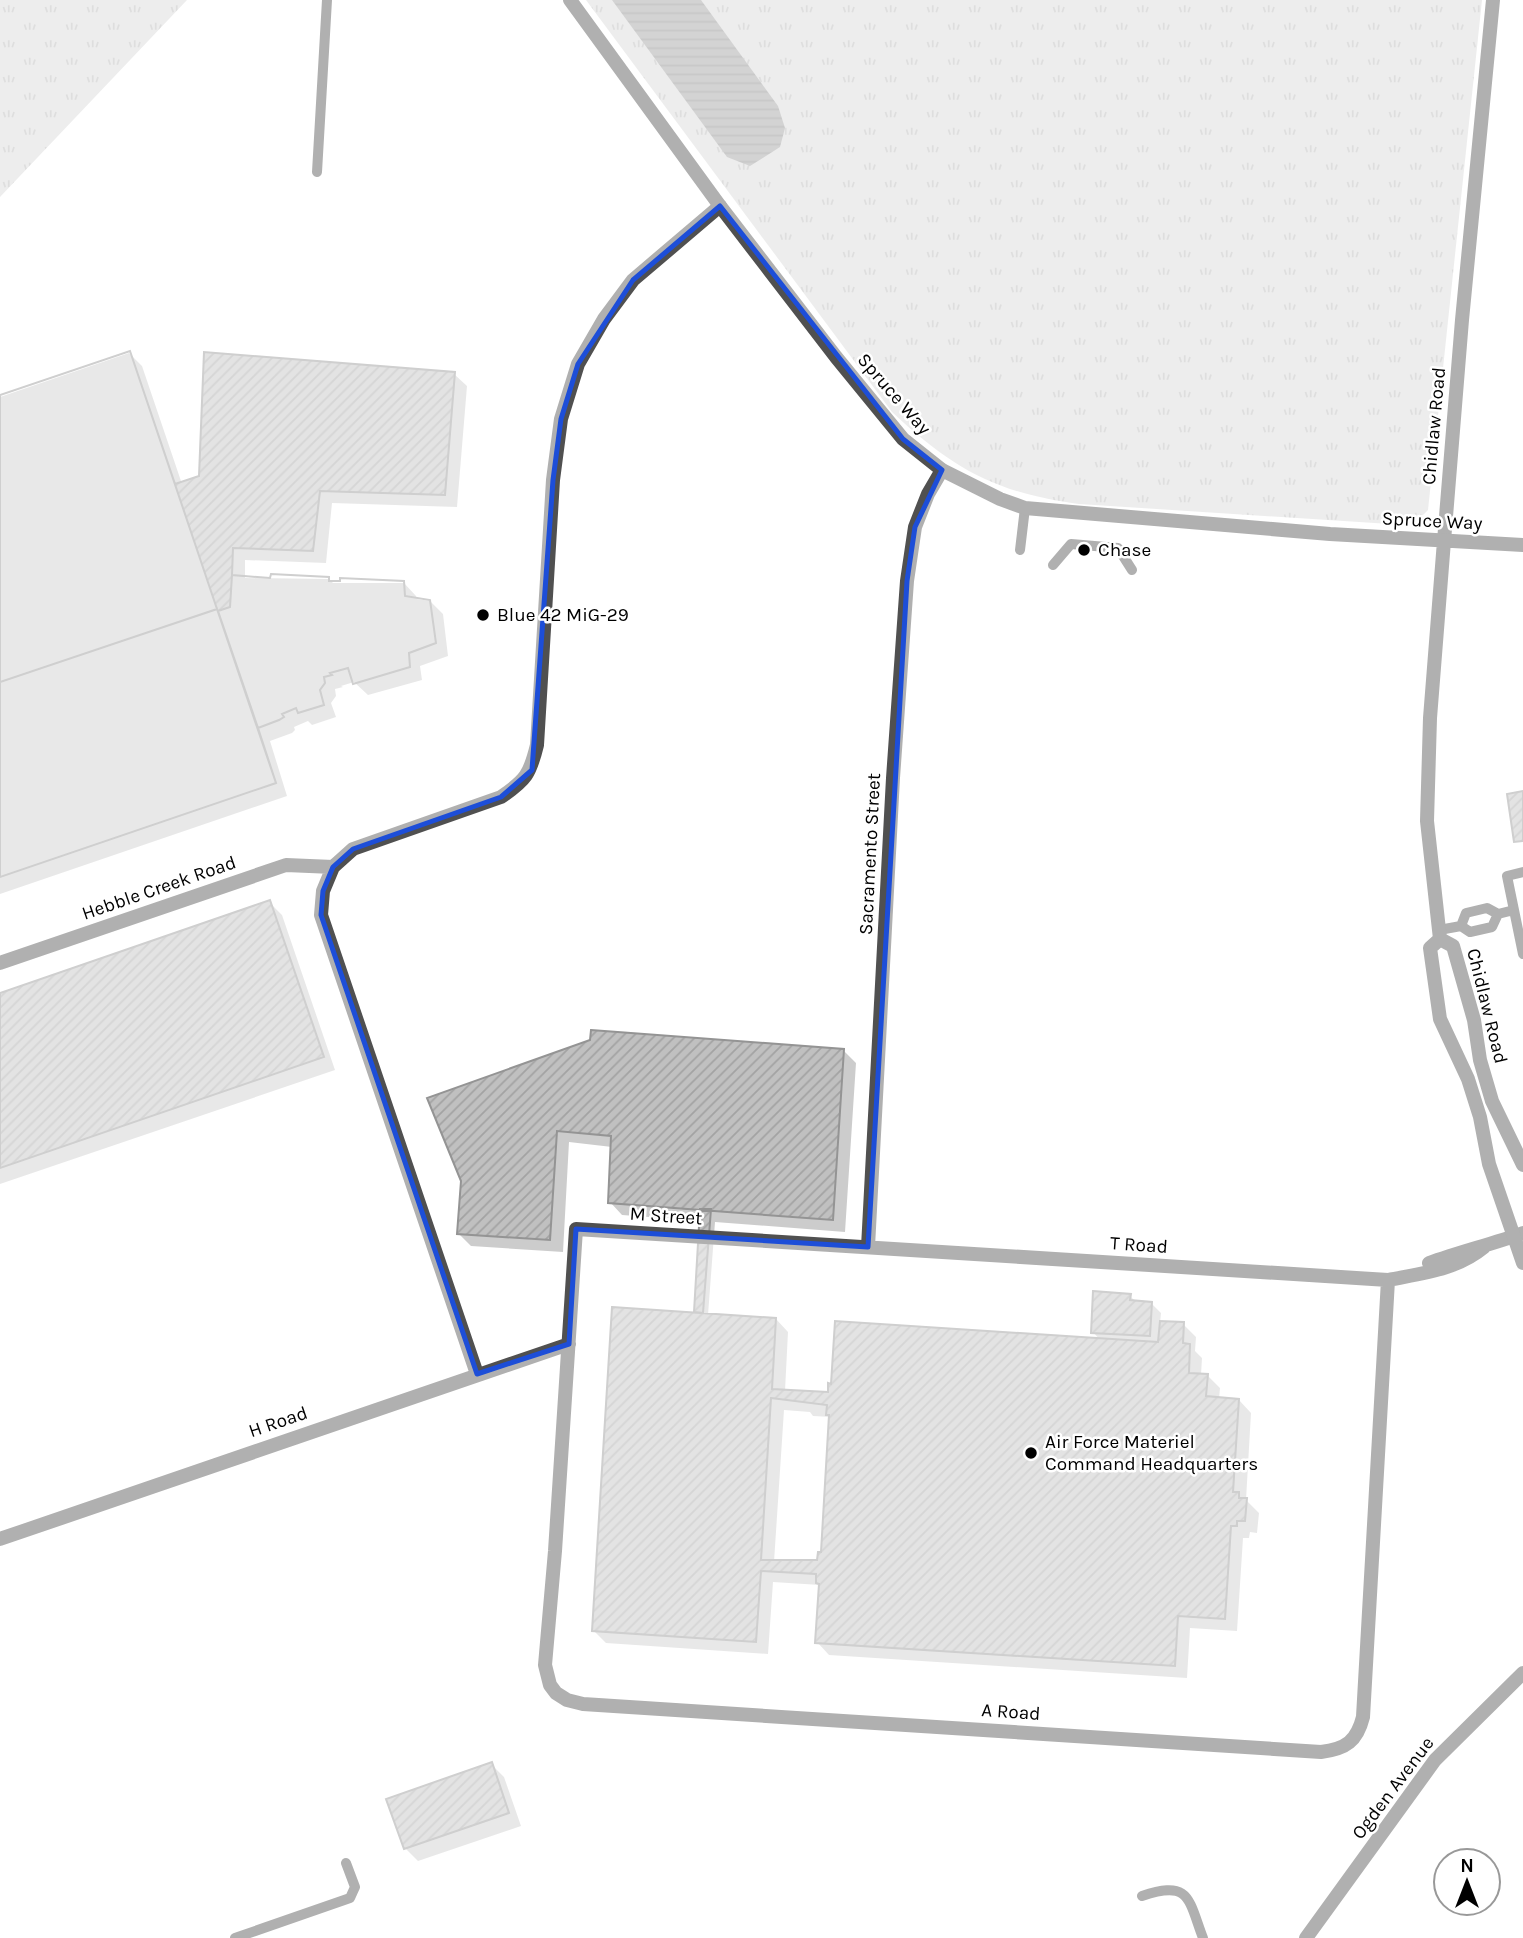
<svg xmlns="http://www.w3.org/2000/svg" width="1523" height="1938" font-family="Karla,sans-serif">
<style>
.grass{fill:url(#grass-tufts)}
.water{fill:url(#water-rules)}
.shadow{fill:#0003;fill-rule:evenodd}
.building{fill:url(#building-hatch);stroke:#949494;stroke-width:2;fill-rule:evenodd}
.lines{fill:none;stroke-linecap:round;stroke-linejoin:round}
.service{stroke:#505050;stroke-width:10}
.minor{stroke:#505050;stroke-width:14}
.tertiary{stroke:#505050;stroke-width:14}
.marked{fill:none;stroke:#1d4ed8;stroke-width:5;stroke-linejoin:round}
.poi-dot{fill:#000;stroke:#fff;stroke-width:2.5}
.labels{text-anchor:middle;dominant-baseline:central;stroke-width:5;stroke-linejoin:round;paint-order:stroke}
.street-label{font-size:19px;fill:#000;stroke:#fff}
.poi-label{font-size:19px;fill:#000;stroke:#fff;text-anchor:start}
</style>
<defs>
<pattern id="grass-tufts" width="24" height="20" patternUnits="userSpaceOnUse" patternTransform="scale(1.75)"><rect width="24" height="20" fill="#d7d7d7"/><path d="M3 7l-1-3M5 7V3M7 7l1-3M15 17l-1-3M17 17v-4M19 17l1-3" fill="none" stroke="#b7b7b7"/></pattern>
<pattern id="water-rules" width="6" height="5" patternUnits="userSpaceOnUse" patternTransform="scale(1.75)"><rect width="6" height="5" fill="#9e9e9e"/><path d="M0 2.5h6" fill="none" stroke="#868686"/></pattern>
<pattern id="building-hatch" width="6" height="6" patternUnits="userSpaceOnUse" patternTransform="scale(1.75)"><rect width="6" height="6" fill="#c0c0c0"/><path d="M-1 1l2-2M0 6l6-6M5 7l2-2" fill="none" stroke="#a3a3a3"/></pattern>
</defs>
<rect width="100%" height="100%" fill="#fff"/>
<path class="grass" d="M 0,0 L 187,0 L 0,197 Z
M 586,0 L 1482,0 L 1428,510 C 1418,522 1404,524 1390,524 L 1079,504 C 996,493 953,469 892,412 Z"/>
<path class="water" d="M 612,0 L 701,0 L 778,106 L 785,128 L 780,147 L 750,166 L 727,157 Z"/>
<path class="shadow" d="M 129,353 L 142,366 L 182,484 L 454,374 L 467,386 L 457,507 L 332,503 L 326,563 L 245,560 L 245,578 L 329,579 L 333,583 L 404,583 L 416,596 L 417,599 L 430,601 L 443,614 L 448,656 L 420,666 L 422,680 L 368,695 L 354,682 L 341,686 L 343,687 L 335,689 L 336,696 L 331,703 L 336,717 L 312,725 L 308,721 L 294,727 L 295,730 L 292,733 L 270,741 L 287,796 L 0,894 L 0,397 Z
M 269,902 L 282,915 L 335,1070 L 0,1184 L 0,995 Z
M 843,1050 L 856,1063 L 845,1232 L 715,1222 L 708,1315 L 776,1319 L 788,1332 L 785,1391 L 829,1394 L 1100,1340 L 1093,1332 L 1130,1296 L 1137,1303 L 1151,1303 L 1161,1313 L 1160,1323 L 1183,1324 L 1196,1337 L 1195,1351 L 1202,1358 L 1201,1375 L 1207,1375 L 1220,1388 L 1219,1399 L 1239,1400 L 1251,1413 L 1246,1500 L 1259,1513 L 1257,1533 L 1250,1532 L 1249,1538 L 1243,1538 L 1237,1631 L 1190,1628 L 1187,1678 L 829,1655 L 817,1642 L 820,1585 L 773,1582 L 768,1654 L 606,1643 L 594,1631 L 699,1315 L 696,1312 L 701,1221 L 622,1215 L 610,1202 L 612,1147 L 569,1142 L 563,1252 L 471,1246 L 459,1234 L 463,1181 L 430,1099 ZM 784,1410 L 810,1412 L 813,1416 L 831,1417 L 822,1554 L 819,1562 L 774,1562 Z
M 491,1764 L 504,1777 L 521,1826 L 418,1861 L 405,1848 Z"/>
<path class="building" d="M 130,351 L 175,484 L 199,476 L 204,352 L 455,372 L 445,495 L 320,491 L 313,551 L 233,548 L 232,575 L 270,578 L 271,574 L 329,577 L 329,581 L 340,581 L 340,578 L 404,581 L 405,596 L 430,600 L 436,643 L 409,653 L 410,667 L 353,684 L 348,668 L 330,673 L 332,675 L 324,677 L 325,683 L 320,690 L 324,705 L 298,713 L 296,708 L 282,714 L 284,717 L 279,720 L 258,728 L 276,783 L 0,877 L 0,395 Z
M 130,351 L 217,609 L 0,682 L 0,395 Z
M 271,574 L 329,577 L 329,581 L 340,581 L 340,578 L 404,581 L 405,596 L 430,600 L 436,643 L 409,653 L 410,667 L 353,684 L 348,668 L 330,673 L 332,675 L 324,677 L 325,683 L 320,690 L 324,705 L 298,713 L 296,708 L 282,714 L 284,717 L 279,720 L 258,728 L 218,611 L 230,607 L 232,575 L 270,578 Z
M 217,609 L 276,783 L 0,877 L 0,682 Z
M 1523,791 L 1523,841 L 1514,842 L 1507,794 Z
M 270,900 L 324,1057 L 0,1168 L 0,993 Z
M 591,1030 L 844,1049 L 833,1220 L 608,1203 L 611,1136 L 557,1131 L 550,1240 L 457,1234 L 461,1181 L 427,1098 L 590,1040 Z
M 700,1209 L 711,1209 L 703,1313 L 694,1312 Z
M 1093,1291 L 1131,1294 L 1130,1300 L 1152,1302 L 1150,1336 L 1091,1333 Z
M 612,1307 L 776,1318 L 772,1389 L 828,1392 L 828,1383 L 831,1384 L 835,1321 L 1158,1342 L 1160,1321 L 1184,1322 L 1183,1343 L 1190,1344 L 1189,1373 L 1208,1374 L 1206,1396 L 1239,1399 L 1233,1492 L 1239,1492 L 1239,1498 L 1247,1498 L 1245,1521 L 1237,1521 L 1237,1526 L 1231,1526 L 1225,1619 L 1178,1616 L 1175,1666 L 815,1643 L 819,1584 L 816,1583 L 816,1574 L 761,1571 L 756,1642 L 592,1631 ZM 771,1398 L 827,1405 L 826,1415 L 829,1415 L 821,1552 L 818,1552 L 817,1560 L 761,1560 Z
M 492,1762 L 509,1813 L 404,1849 L 386,1799 Z"/>
<g class="lines">
<path class="service" d="M 317,172 L 327,0
M 1020,550 L 1025,508
M 1053,565 L 1071,544 L 1118,548 L 1132,570
M 1523,872 L 1507,876 L 1523,954
M 1461,926 L 1466,913 L 1487,908 L 1498,914 L 1514,910
M 1439,930 L 1461,926 L 1470,932 L 1492,927 L 1498,914
M 1142,1896 C 1190,1880 1188,1898 1203,1938
M 235,1938 L 350,1898 L 355,1887 L 346,1863"/>
<path class="minor" d="M 1444,541 L 1462,320 L 1493,0
M 0,963 L 286,865 L 333,867
M 868,1247 L 893,778 L 907,581 L 915,527 L 928,494 L 942,470
M 1429,1263 C 1460,1252 1492,1244 1523,1233
M 1388,1280 L 1363,1717 C 1357,1741 1346,1749 1321,1752 L 583,1704 L 567,1700 L 556,1693 L 550,1685 L 545,1665 L 555,1551 L 576,1229 L 1388,1280 C 1423,1273 1456,1270 1484,1247
M 477,1374 L 321,915 L 323,891 L 333,867 L 353,849 L 501,797 C 526,780 530,774 537,745 L 553,480 L 561,419 L 578,364 L 604,319 L 633,280 L 720,206
M 0,1539 L 569,1344"/>
<path class="tertiary" d="M 570,0 L 720,206 L 836,357 L 903,439 L 942,470 L 1000,499 L 1025,508 L 1330,534 L 1523,545
M 1440,939 L 1427,821 L 1430,718 L 1444,541
M 1440,939 L 1430,948 L 1440,1019 L 1468,1079 L 1480,1117 L 1489,1164 L 1523,1263
M 1440,939 L 1453,946 L 1474,1020 L 1480,1060 L 1492,1101 L 1523,1165
M 1306,1938 L 1435,1760 L 1523,1673"/>
</g>
<path d="M0 0H1523V1938H0ZM 720,206 L 903,439 L 942,470 L 915,527 L 907,581 L 868,1247 L 576,1229 L 569,1344 L 477,1374 L 321,915 L 323,891 L 333,867 L 353,849 L 501,797 L 532,770 L 553,480 L 561,419 L 578,364 L 633,280 Z" fill="#fff" fill-opacity=".55" fill-rule="evenodd"/>
<path class="marked" d="M 720,206 L 903,439 L 942,470 L 915,527 L 907,581 L 868,1247 L 576,1229 L 569,1344 L 477,1374 L 321,915 L 323,891 L 333,867 L 353,849 L 501,797 L 532,770 L 553,480 L 561,419 L 578,364 L 633,280 Z"/>
<g class="poi-dot">
<circle cx="1084" cy="550" r="7"/>
<circle cx="483" cy="615" r="7"/>
<circle cx="1031" cy="1453" r="7"/>
</g>
<g class="labels">
<g class="street-label">
<text transform="translate(894 394) rotate(49)">Spruce Way</text>
<text transform="translate(1434 426) rotate(-85)">Chidlaw Road</text>
<text transform="translate(1432 521) rotate(3)">Spruce Way</text>
<text transform="translate(870 854) rotate(-87)">Sacramento Street</text>
<text transform="translate(159 888) rotate(-19)">Hebble Creek Road</text>
<text transform="translate(1487 1006) rotate(76)">Chidlaw Road</text>
<text transform="translate(666 1216) rotate(4)">M Street</text>
<text transform="translate(1139 1245) rotate(4)">T Road</text>
<text transform="translate(278 1422) rotate(-19)">H Road</text>
<text transform="translate(1011 1712) rotate(4)">A Road</text>
<text transform="translate(1393 1788) rotate(-53)">Ogden Avenue</text>
</g>
<g class="poi-label">
<text x="1098" y="550">Chase</text>
<text x="497" y="615">Blue 42 MiG-29</text>
<text x="1045" y="1442">Air Force Materiel<tspan x="1045" dy="22">Command Headquarters</tspan></text>
</g>
</g>
<g transform="translate(1467 1882)"><circle r="33" fill="#ffffff" stroke="#999999" stroke-width="2"/>
<path d="M0-5L12 26L0 18L-12 26Z" fill="#000000"/>
<text y="-10" font-size="19" font-weight="bold" text-anchor="middle" fill="#000000">N</text>
</g>
</svg>
